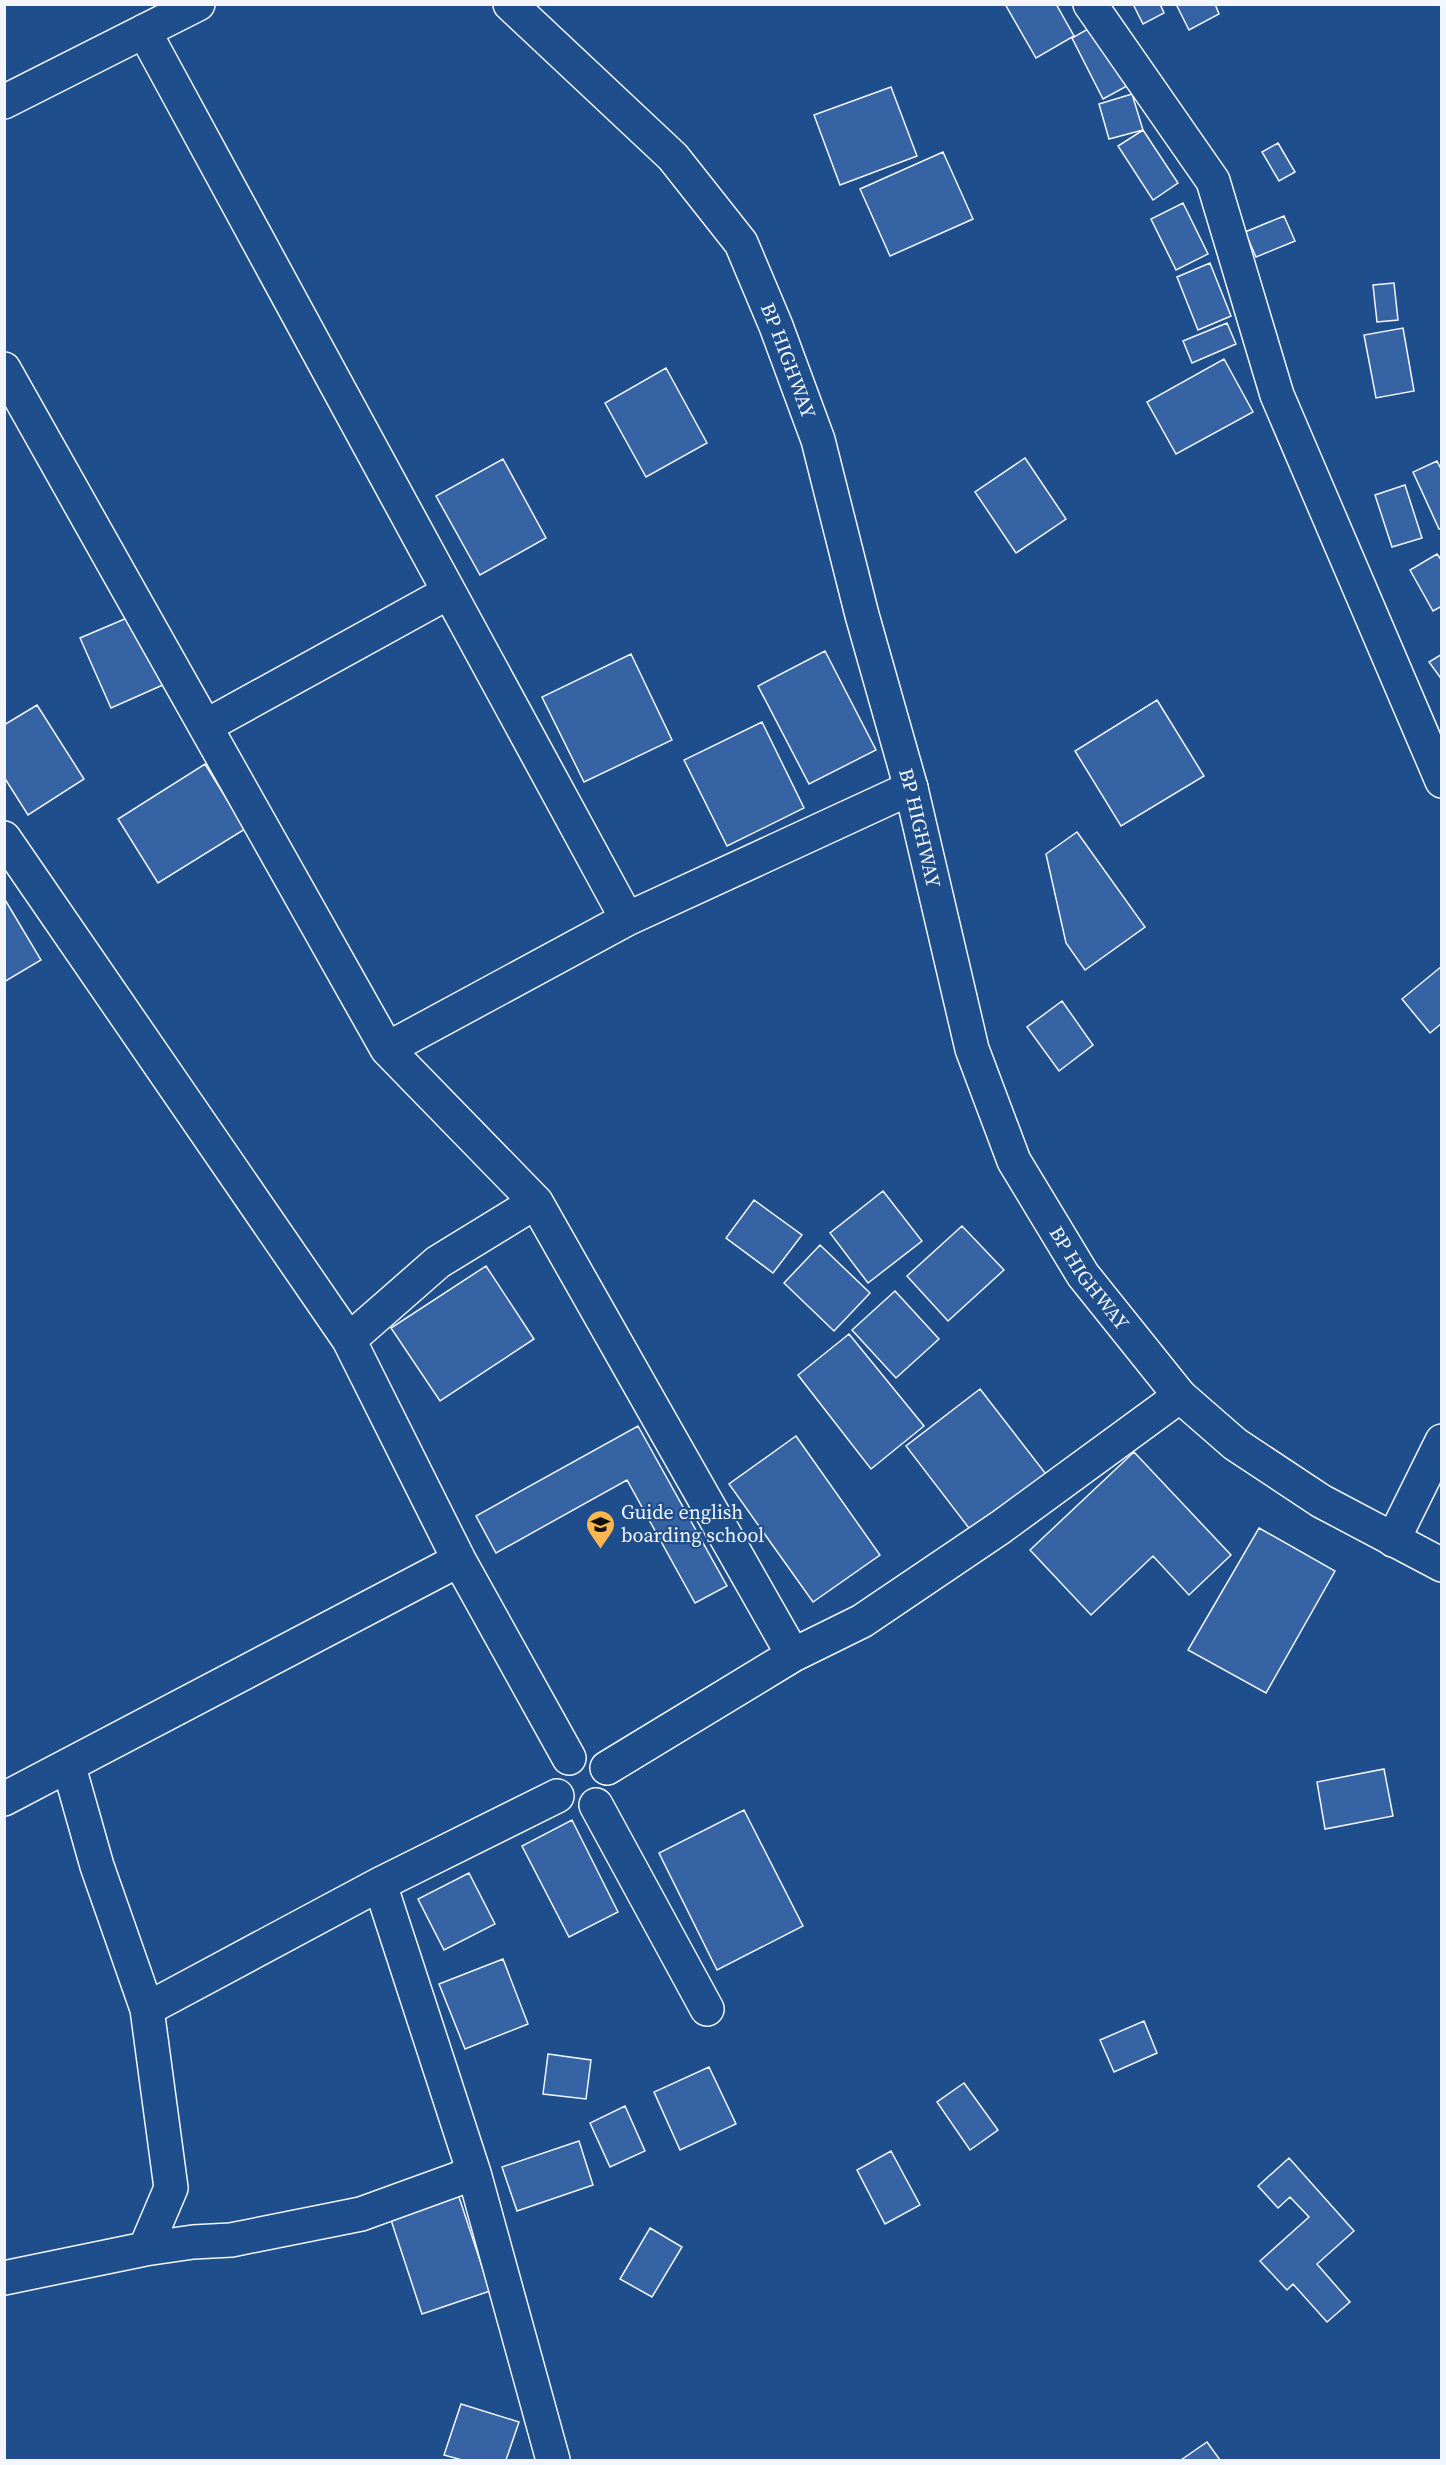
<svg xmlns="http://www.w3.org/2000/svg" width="1446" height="2465" font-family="'Source Serif 4',serif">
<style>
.building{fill:#3563a3;stroke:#f2f6ff;stroke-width:1.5}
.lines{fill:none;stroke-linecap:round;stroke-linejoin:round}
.minor-casing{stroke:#f2f6ff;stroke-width:36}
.trunk-casing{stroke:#f2f6ff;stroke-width:36}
.minor{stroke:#1f4e8c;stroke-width:33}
.trunk{stroke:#1f4e8c;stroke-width:33}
.labels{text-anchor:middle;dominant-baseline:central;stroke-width:4.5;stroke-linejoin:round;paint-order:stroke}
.street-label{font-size:20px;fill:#f2f6ff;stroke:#1f4e8c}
.poi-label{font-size:20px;fill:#f2f6ff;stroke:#1f4e8c;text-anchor:start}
</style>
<rect width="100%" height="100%" fill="#1f4e8c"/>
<path class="building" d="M 1005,4 L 1056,4 L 1074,36 L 1036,58 Z
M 1133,4 L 1160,4 L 1164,13 L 1143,24 Z
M 1176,4 L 1215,4 L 1219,14 L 1189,30 Z
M 1095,25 L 1127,86 L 1103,99 L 1072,38 Z
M 891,87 L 917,156 L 840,185 L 814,115 Z
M 1132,94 L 1143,130 L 1109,139 L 1099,104 Z
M 1143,130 L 1178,183 L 1153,200 L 1118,146 Z
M 1278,143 L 1295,172 L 1279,181 L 1262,152 Z
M 943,152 L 973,219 L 890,256 L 860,189 Z
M 1183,203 L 1208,254 L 1176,270 L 1151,219 Z
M 1284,216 L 1295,241 L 1256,257 L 1245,232 Z
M 1210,263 L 1231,316 L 1198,330 L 1177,277 Z
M 1394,283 L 1398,320 L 1377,322 L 1373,285 Z
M 1227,323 L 1236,344 L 1192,363 L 1183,341 Z
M 1403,328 L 1414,391 L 1376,398 L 1364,335 Z
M 1224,359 L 1253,412 L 1176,454 L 1147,402 Z
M 666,368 L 707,443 L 646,477 L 605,403 Z
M 1025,458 L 1066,519 L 1016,553 L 975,492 Z
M 503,459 L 546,538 L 480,575 L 436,496 Z
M 1437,461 L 1442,471 L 1442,528 L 1439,529 L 1413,472 Z
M 1405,485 L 1422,538 L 1392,547 L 1375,495 Z
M 1437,554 L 1442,561 L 1442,606 L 1433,611 L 1410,570 Z
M 134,615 L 165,684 L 111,708 L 80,638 Z
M 825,651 L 876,750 L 809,784 L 758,686 Z
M 631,654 L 672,740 L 584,782 L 542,697 Z
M 1442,654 L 1442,680 L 1429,662 Z
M 1157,700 L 1204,776 L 1121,826 L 1075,751 Z
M 37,705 L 84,779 L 28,815 L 4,777 L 4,725 Z
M 762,722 L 804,808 L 727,846 L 684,760 Z
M 205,764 L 245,829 L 158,883 L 118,819 Z
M 1077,832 L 1145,927 L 1085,970 L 1066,943 L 1046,854 Z
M 4,898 L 41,960 L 4,982 Z
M 1442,966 L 1442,1023 L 1430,1033 L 1402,999 Z
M 1062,1001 L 1093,1045 L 1059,1071 L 1027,1027 Z
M 883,1191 L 922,1241 L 868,1283 L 830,1233 Z
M 754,1200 L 802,1235 L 773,1273 L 726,1238 Z
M 962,1226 L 1004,1270 L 948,1321 L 907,1276 Z
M 820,1245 L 870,1293 L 834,1331 L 784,1283 Z
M 486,1266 L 534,1339 L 440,1401 L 391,1328 Z
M 895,1291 L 939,1339 L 896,1378 L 852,1330 Z
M 849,1334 L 924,1426 L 871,1469 L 798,1375 Z
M 980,1389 L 1049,1478 L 972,1532 L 906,1446 Z
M 638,1426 L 727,1586 L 695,1603 L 627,1480 L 496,1553 L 476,1516 Z
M 796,1436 L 880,1555 L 813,1602 L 729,1484 Z
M 1134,1452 L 1231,1555 L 1189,1595 L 1153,1556 L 1091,1615 L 1030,1550 Z
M 1259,1528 L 1335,1571 L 1266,1693 L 1188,1650 Z
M 1384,1769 L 1393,1816 L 1325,1829 L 1317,1782 Z
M 744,1810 L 803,1926 L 717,1970 L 659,1853 Z
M 572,1820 L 618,1912 L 569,1937 L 522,1846 Z
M 469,1873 L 495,1924 L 444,1950 L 418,1899 Z
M 503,1959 L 528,2024 L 465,2049 L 439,1984 Z
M 1144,2021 L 1157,2053 L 1114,2072 L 1100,2040 Z
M 548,2054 L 591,2060 L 586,2099 L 543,2094 Z
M 709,2067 L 736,2124 L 680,2150 L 654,2092 Z
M 964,2083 L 998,2130 L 970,2150 L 937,2102 Z
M 625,2106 L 645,2151 L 610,2167 L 590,2123 Z
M 579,2141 L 593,2185 L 517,2211 L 502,2167 Z
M 891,2151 L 920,2205 L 885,2224 L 857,2170 Z
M 1289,2158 L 1354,2231 L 1317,2264 L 1350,2302 L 1327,2322 L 1293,2284 L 1287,2290 L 1260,2261 L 1309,2217 L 1290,2197 L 1278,2208 L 1258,2186 Z
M 458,2194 L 490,2291 L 422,2314 L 390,2217 Z
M 650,2228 L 682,2247 L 652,2297 L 620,2279 Z
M 461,2404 L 519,2422 L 506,2460 L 462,2460 L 444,2455 Z
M 1207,2442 L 1220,2460 L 1181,2460 Z"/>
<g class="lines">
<defs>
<path id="minor" d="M 1090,4 L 1213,181 L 1277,395 L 1442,781
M 144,31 L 627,919
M 4,102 L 198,4
M 4,369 L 387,1049 L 536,1202 L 793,1655
M 206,726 L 449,592
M 4,838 L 349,1340 L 459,1560 L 569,1758
M 387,1049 L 627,919 L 911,788
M 349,1340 L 438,1262 L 536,1202
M 1393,1540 L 1442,1441
M 69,1767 L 97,1866 L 147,2009
M 607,1768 L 793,1655 L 862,1621 L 1001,1527 L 1180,1396
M 4,1799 L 459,1560
M 596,1805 L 707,2009
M 380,1884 L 474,2173 L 553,2460
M 145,2249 L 193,2242 L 231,2240 L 361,2214 L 474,2173
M 4,2278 L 145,2249 L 171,2188 L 147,2009 L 380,1884 L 557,1796"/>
<g id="trunk">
<path id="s1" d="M 510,4 L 673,157 L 741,243 L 776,326 L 818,440 L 862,615 L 911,788 L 972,1049 L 1014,1161 L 1083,1275 L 1180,1396 L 1235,1444 L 1321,1501 L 1442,1565"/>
</g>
</defs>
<use href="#minor" class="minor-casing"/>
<use href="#trunk" class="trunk-casing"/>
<use href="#minor" class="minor"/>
<use href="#trunk" class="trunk"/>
</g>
<defs>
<symbol id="school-pin" viewBox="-11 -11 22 30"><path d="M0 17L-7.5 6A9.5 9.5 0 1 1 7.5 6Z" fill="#ffb74d" stroke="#1f4e8c"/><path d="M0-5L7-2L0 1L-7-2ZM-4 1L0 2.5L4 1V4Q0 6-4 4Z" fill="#111"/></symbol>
</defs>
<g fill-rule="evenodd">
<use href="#school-pin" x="584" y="1508" width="33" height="45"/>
</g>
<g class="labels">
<g class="street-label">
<text stroke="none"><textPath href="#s1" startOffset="460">BP HIGHWAY</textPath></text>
<text stroke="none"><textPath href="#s1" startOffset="946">BP HIGHWAY</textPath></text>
<text stroke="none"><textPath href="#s1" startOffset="1432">BP HIGHWAY</textPath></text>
</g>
<g class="poi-label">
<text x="621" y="1512">Guide english<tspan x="621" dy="23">boarding school</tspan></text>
</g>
</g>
<rect width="1446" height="2465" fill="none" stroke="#f2f6ff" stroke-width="12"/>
</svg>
